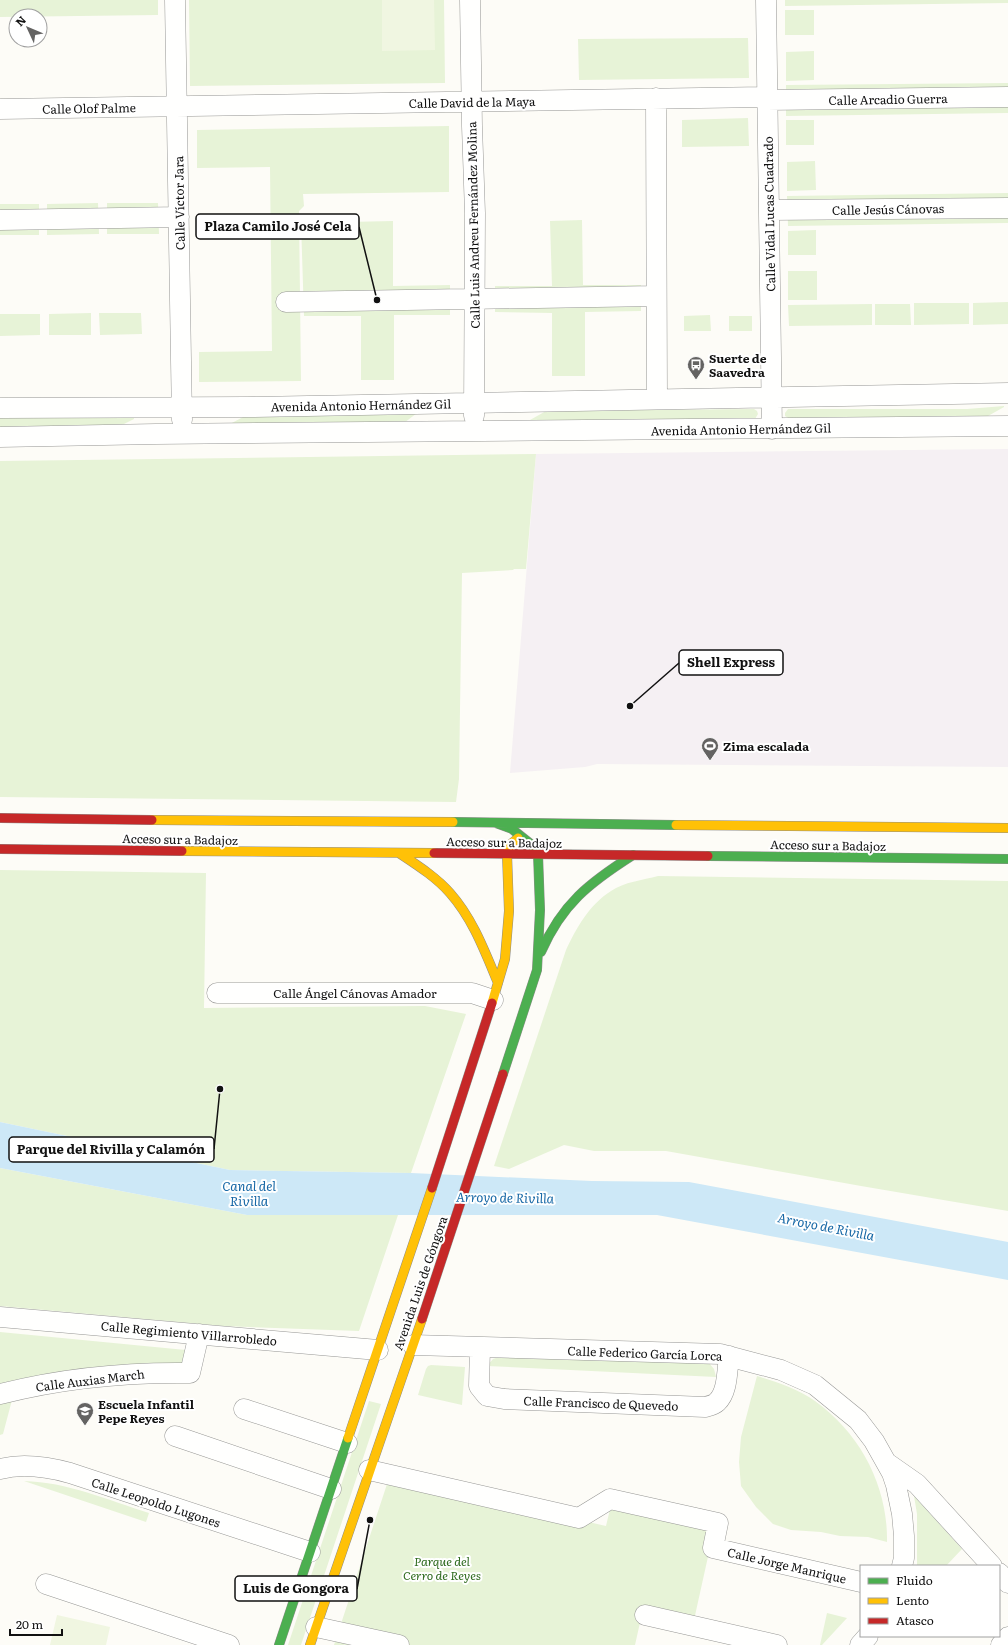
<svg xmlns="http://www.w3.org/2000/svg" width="1008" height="1645" font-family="Literata,serif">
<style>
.industrial{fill:#f5f0f3}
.green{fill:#e7f3d7}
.pitch{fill:#f0f6e1}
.water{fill:#cde8f7}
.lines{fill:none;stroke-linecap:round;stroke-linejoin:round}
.street-casing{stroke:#979795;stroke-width:21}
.fast-casing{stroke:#8e8d8b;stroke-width:10}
.slow-casing{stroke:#8e8d8b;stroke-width:10}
.jam-casing{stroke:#8e8d8b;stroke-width:10}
.street{stroke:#fffffe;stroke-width:20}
.fast{stroke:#4caf50;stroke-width:9}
.slow{stroke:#ffc107;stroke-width:9}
.jam{stroke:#c62828;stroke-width:9}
.labels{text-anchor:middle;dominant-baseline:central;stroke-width:4;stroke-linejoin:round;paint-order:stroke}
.street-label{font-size:12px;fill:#111;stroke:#fff}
.poi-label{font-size:12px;font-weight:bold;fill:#111;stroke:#fff;text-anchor:start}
.park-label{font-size:12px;font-style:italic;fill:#2f6b1f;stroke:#fff}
.water-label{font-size:13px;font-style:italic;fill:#1768a6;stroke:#fff}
.leader{fill:none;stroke:#111;stroke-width:1.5}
.callout-dot{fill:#111;stroke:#fff;stroke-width:1.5}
.callout{fill:#fff;stroke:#111;stroke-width:1.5}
.callout-label{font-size:13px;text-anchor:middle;font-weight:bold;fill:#111}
</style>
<rect width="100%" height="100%" fill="#fdfcf7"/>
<path class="industrial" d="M 1008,449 L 1008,767 L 597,764 L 585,767 L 510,773 L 536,454 Z"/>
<path class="green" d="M 0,0 L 158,0 L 158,15 L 0,17 Z
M 189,0 L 444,0 L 445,83 L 190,86 Z
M 785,0 L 1008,0 L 1008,3 L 785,6 Z
M 785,10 L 814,10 L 814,35 L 785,35 Z
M 748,38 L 749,78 L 579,80 L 578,39 Z
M 814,51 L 814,80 L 786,81 L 786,52 Z
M 1008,83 L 1008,113 L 786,116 L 786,85 Z
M 748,118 L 749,146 L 682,147 L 682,120 Z
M 786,120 L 814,120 L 814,145 L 786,145 Z
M 449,126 L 449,192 L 303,194 L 304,206 L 299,211 L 301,381 L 199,382 L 199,352 L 272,351 L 270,167 L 197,168 L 197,130 Z
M 815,161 L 816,190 L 787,191 L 787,162 Z
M 1008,193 L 1008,223 L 788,226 L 787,196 Z
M 98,203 L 99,234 L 47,235 L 47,204 Z
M 107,203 L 158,203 L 159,234 L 107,234 Z
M 0,204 L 39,204 L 39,235 L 0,235 Z
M 582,220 L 583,285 L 641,285 L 641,311 L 585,312 L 585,376 L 552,376 L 552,313 L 495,312 L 495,286 L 552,286 L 550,221 Z
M 393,221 L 393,286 L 450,285 L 450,315 L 394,315 L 394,380 L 361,380 L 361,316 L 304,316 L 301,223 Z
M 816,230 L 816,255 L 788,255 L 788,231 Z
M 788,271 L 817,271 L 817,300 L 788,300 Z
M 1008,302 L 1008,324 L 973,325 L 973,303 Z
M 914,303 L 969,303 L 969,324 L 914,325 Z
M 872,304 L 872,325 L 789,326 L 788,305 Z
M 875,304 L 910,304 L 911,325 L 875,325 Z
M 91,313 L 91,335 L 49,335 L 49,314 Z
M 99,313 L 141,313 L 142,334 L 100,335 Z
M 0,314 L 40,314 L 40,335 L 0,336 Z
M 710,315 L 711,331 L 684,331 L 684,316 Z
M 729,316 L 752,316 L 752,331 L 729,331 Z
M 1004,406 L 1004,407 L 988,416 L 790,419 L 785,416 L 785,413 L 788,409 L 967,409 Z
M 754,409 L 757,411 L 758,414 L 755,419 L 530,422 L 530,420 L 546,411 Z
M 417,413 L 404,423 L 230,424 L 245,416 Z
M 134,417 L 134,419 L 120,426 L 0,429 L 0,418 Z
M 536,454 L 526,569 L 514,569 L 513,570 L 462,573 L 459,779 L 456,802 L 0,797 L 0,461 Z
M 0,870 L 206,873 L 204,1008 L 425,1006 L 466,1014 L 411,1173 L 230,1170 L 0,1122 Z
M 658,876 L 1008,881 L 1008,1211 L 861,1186 L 666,1151 L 594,1151 L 564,1145 L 509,1169 L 494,1166 L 566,950 C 577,927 589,905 611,891 C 624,882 643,880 658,876 Z
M 0,1168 L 247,1215 L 398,1215 L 359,1331 L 223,1326 L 0,1306 Z
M 0,1332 L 196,1351 L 185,1380 L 105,1383 L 12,1400 L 3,1434 L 0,1435 Z
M 499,1357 L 709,1363 L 714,1369 L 716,1377 L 487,1366 L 493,1359 Z
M 431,1365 L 465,1367 L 462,1405 L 418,1395 L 426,1369 L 428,1366 Z
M 757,1376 C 777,1382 798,1389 815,1401 C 861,1434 888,1487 887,1542 L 868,1537 L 840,1536 L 821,1532 L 791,1530 L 773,1524 L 756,1507 L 741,1486 L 739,1462 L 741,1437 Z
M 369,1401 L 381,1404 L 301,1645 L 288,1645 Z
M 389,1478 L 408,1481 L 606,1526 L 612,1501 L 715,1525 L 694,1620 L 643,1609 L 635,1645 L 334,1645 Z
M 24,1481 C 67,1482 108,1500 149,1513 L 146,1522 Z
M 914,1496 L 962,1549 L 946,1566 L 917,1566 L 917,1514 Z
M 827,1613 L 847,1618 L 822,1645 L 820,1645 Z"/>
<path class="pitch" d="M 382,0 L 434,0 L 435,50 L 382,51 Z
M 57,1615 L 110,1627 L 106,1645 L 50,1645 Z"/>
<path class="water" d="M 0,1122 L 230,1170 L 411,1173 L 592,1181 L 689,1182 L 1008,1242 L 1008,1280 L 657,1215 L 247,1215 L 0,1168 Z"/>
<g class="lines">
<defs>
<path id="street" d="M 175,0 L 182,420
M 470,0 L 472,126 L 475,213 L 474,416
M 766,0 L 772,429
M 656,98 L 657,399
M 767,100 L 1008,97
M 0,109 L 767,97
M 769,210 L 1008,208
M 0,220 L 179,217
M 286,302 L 655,296
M 0,408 L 248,407 L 1008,393
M 0,437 L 156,434 L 1008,426
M 217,993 L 472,993 L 493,1000
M 0,1317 L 378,1350
M 413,1345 L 720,1354 L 781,1370 L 815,1385 L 858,1420 L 874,1441 L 892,1473 L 896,1485 L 902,1514 L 904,1536 L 904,1558 L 902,1566
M 480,1347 L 479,1386 L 487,1396 L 504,1399 L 705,1407 C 709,1406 714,1405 717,1402 C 728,1392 727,1370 729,1356
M 0,1394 C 63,1378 126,1372 190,1373 L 199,1334
M 244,1409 L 347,1443
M 175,1436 L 331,1489
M 887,1463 L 917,1484 L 992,1566
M 0,1469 C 23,1463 48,1467 70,1473 L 310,1552
M 369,1470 L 579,1518 L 610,1499 L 718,1523 L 713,1548 L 861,1582
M 999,1573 L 1008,1583
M 46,1584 L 229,1645
M 645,1615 L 777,1645
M 316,1627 L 399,1645
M 860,1645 L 868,1636
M 1001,1645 L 1008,1637"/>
<path id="fast" d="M 453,822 L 676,825
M 496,823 L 512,829 L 532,845 L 538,854 L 540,910 L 537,970 L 503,1074
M 708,856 L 1008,859
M 541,952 C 562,904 589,883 633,855
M 279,1645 L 348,1438"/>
<path id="slow" d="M 152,820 L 453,822
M 676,825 L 1008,828
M 182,851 L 434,853
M 399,853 C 417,865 436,877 450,893 C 473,919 485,952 498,983
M 492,1003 L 505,959 L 509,911 L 507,854 L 512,843 L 518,838
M 348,1438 L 432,1188
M 310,1645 L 422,1319"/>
<path id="jam" d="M 0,818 L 152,820
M 0,849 L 182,851
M 434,853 L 708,856
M 432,1188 L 492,1003
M 422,1319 L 503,1074"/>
</defs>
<use href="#street" class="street-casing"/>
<use href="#fast" class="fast-casing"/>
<use href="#slow" class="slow-casing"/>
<use href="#jam" class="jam-casing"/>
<use href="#street" class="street"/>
<use href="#fast" class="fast"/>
<use href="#slow" class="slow"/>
<use href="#jam" class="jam"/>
</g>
<defs>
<symbol id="bus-pin" viewBox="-11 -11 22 30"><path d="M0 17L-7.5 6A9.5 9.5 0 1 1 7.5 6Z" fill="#646362" stroke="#fff"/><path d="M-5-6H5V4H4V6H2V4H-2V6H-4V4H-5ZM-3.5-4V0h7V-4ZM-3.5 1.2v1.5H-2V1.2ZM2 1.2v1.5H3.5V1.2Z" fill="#fff"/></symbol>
<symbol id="stadium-pin" viewBox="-11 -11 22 30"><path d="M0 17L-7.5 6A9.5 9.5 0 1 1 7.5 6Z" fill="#646362" stroke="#fff"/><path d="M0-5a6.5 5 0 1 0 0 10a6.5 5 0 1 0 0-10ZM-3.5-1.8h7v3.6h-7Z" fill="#fff"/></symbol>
<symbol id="school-pin" viewBox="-11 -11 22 30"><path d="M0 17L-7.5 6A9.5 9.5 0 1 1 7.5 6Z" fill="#646362" stroke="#fff"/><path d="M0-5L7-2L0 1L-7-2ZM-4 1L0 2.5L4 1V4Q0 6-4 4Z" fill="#fff"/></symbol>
</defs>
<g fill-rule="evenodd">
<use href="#bus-pin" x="686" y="355" width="20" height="27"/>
<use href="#stadium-pin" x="700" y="736" width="20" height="27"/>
<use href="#school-pin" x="75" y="1401" width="20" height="27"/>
</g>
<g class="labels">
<g class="street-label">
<text transform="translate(888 99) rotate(-1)">Calle Arcadio Guerra</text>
<text transform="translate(472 102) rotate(-1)">Calle David de la Maya</text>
<text transform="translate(89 108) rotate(-1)">Calle Olof Palme</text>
<text transform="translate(179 203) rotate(-91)">Calle Víctor Jara</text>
<text transform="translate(888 209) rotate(-1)">Calle Jesús Cánovas</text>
<text transform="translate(769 214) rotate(-91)">Calle Vidal Lucas Cuadrado</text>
<text transform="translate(473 225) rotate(-91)">Calle Luis Andreu Fernández Molina</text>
<text transform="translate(361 405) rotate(-1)">Avenida Antonio Hernández Gil</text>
<text transform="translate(741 429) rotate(-1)">Avenida Antonio Hernández Gil</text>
<text transform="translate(180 839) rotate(1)">Acceso sur a Badajoz</text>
<text transform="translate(504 842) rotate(1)">Acceso sur a Badajoz</text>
<text transform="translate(828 845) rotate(1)">Acceso sur a Badajoz</text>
<text x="355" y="993">Calle Ángel Cánovas Amador</text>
<text transform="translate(420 1283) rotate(-71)">Avenida Luis de Góngora</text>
<text transform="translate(189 1333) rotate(5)">Calle Regimiento Villarrobledo</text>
<text transform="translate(645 1353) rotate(2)">Calle Federico García Lorca</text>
<text transform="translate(90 1380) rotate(-7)">Calle Auxias March</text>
<text transform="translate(601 1403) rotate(2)">Calle Francisco de Quevedo</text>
<text transform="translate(156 1502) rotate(18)">Calle Leopoldo Lugones</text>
<text transform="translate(787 1565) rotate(13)">Calle Jorge Manrique</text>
</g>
<g class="poi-label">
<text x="709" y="358">Suerte de<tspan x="709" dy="14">Saavedra</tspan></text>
<text x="723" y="746">Zima escalada</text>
<text x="98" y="1404">Escuela Infantil<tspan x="98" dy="14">Pepe Reyes</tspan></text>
</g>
<g class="park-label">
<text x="442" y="1561">Parque del<tspan x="442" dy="14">Cerro de Reyes</tspan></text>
</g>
<g class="water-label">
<text x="249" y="1185">Canal del<tspan x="249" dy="15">Rivilla</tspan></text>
<text transform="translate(505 1197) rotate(1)">Arroyo de Rivilla</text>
<text transform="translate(826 1226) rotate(11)">Arroyo de Rivilla</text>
</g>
</g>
<path class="leader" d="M377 300L359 227M630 706L679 663M220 1089L214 1149M370 1520L357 1589"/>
<g class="callout-dot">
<circle cx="377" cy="300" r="4"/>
<circle cx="630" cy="706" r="4"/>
<circle cx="220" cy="1089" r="4"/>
<circle cx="370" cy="1520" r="4"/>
</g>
<g class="callout">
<rect x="196" y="214" width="163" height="25" rx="4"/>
<rect x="679" y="650" width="104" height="25" rx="4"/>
<rect x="9" y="1137" width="205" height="25" rx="4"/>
<rect x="235" y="1576" width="122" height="25" rx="4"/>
</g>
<g class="callout-label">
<text x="278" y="231">Plaza Camilo José Cela</text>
<text x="731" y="667">Shell Express</text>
<text x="111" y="1154">Parque del Rivilla y Calamón</text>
<text x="296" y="1593">Luis de Gongora</text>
</g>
<rect x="860" y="1565" width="140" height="72" fill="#ffffff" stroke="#a0a0a0"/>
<rect x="868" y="1578" width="20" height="6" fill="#4caf50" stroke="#a0a0a0"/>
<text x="896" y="1585" font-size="12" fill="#111111">Fluido</text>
<rect x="868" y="1598" width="20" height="6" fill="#ffc107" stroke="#a0a0a0"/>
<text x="896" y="1605" font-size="12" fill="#111111">Lento</text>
<rect x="868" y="1618" width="20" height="6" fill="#c62828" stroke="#a0a0a0"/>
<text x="896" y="1625" font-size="12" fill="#111111">Atasco</text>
<g transform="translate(28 28) rotate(314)"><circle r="19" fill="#ffffff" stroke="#a0a0a0"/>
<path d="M0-3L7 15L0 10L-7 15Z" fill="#646362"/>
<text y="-6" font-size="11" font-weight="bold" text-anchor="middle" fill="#111111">N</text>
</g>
<path d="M10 1629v6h52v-6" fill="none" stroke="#111111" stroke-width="2"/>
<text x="16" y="1629" font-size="12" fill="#111111" stroke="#ffffff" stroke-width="3" paint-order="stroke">20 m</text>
</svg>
